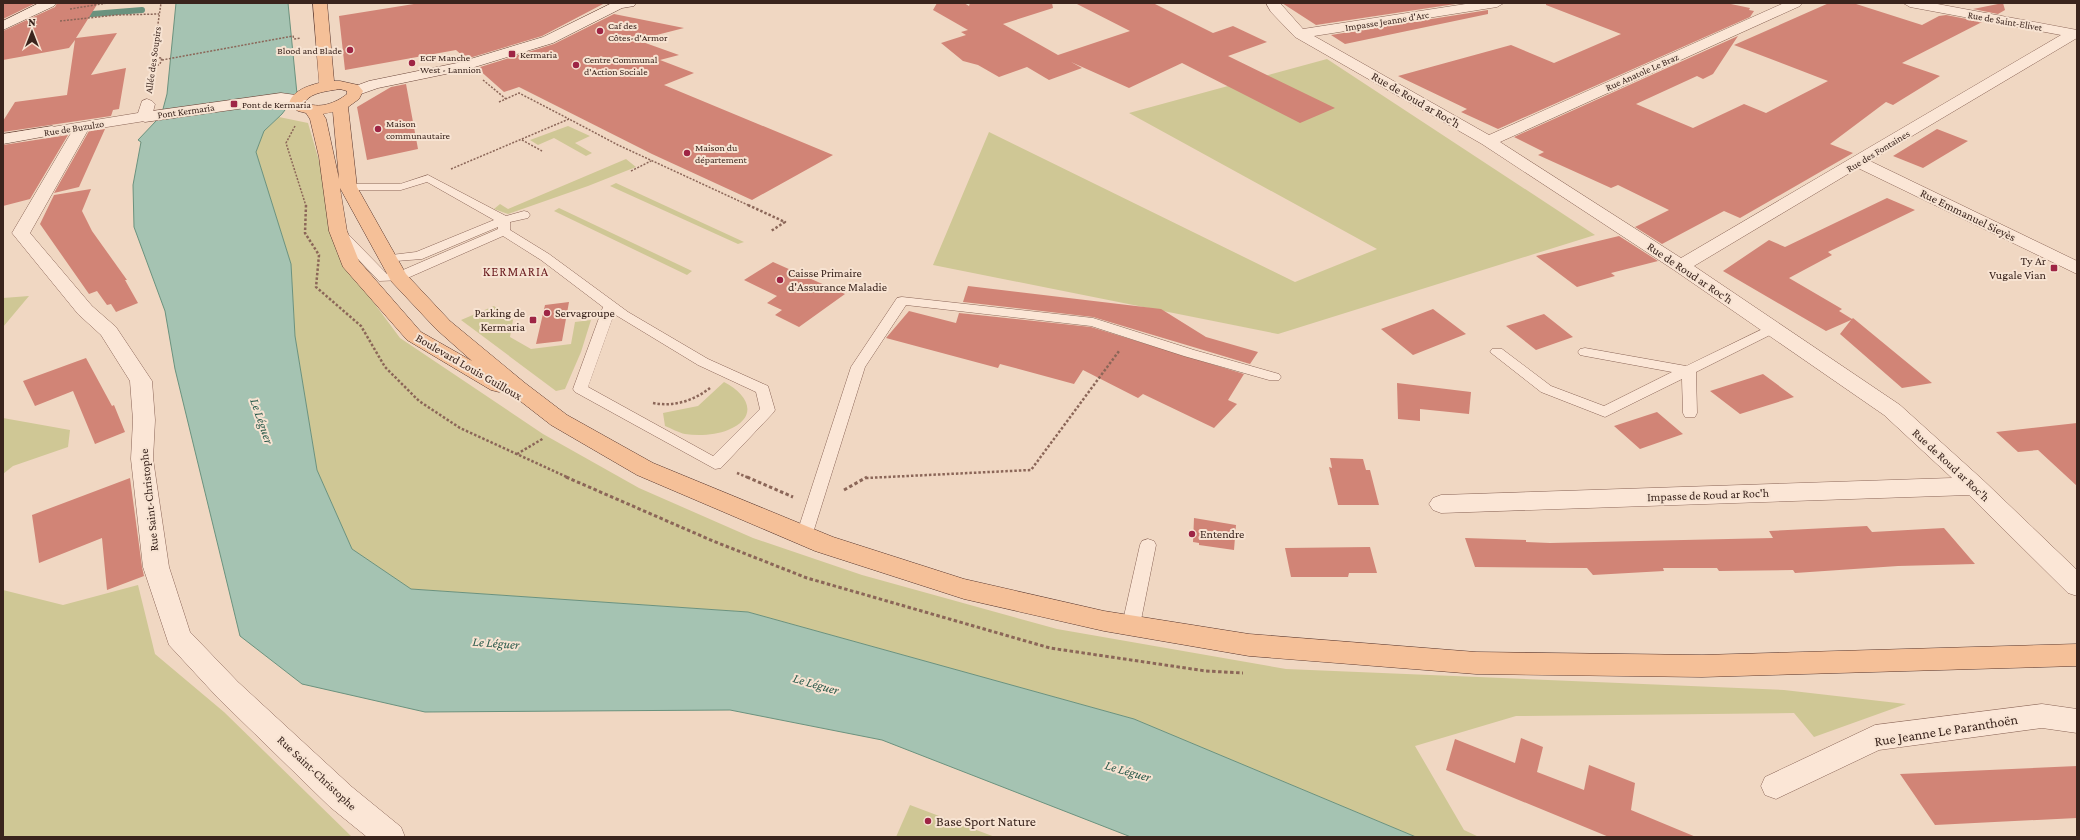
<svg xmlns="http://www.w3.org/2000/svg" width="2080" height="840" font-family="'Crimson Pro',serif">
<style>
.green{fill:#cfc795}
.water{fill:#a5c3b2;stroke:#6b927e}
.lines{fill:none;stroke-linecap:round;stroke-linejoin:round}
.stream{stroke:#6b927e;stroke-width:6}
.building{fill:#d18476}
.lane-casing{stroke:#8b6658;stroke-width:1}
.street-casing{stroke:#8b6658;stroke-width:1}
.secondary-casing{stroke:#6d473b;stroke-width:1}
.primary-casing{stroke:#59362d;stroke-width:1}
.path-far2{stroke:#8b6658;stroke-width:1.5;stroke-dasharray:2 1.5;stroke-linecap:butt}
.path-far1{stroke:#8b6658;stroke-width:2.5;stroke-dasharray:2.5 2;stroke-linecap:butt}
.path{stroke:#8b6658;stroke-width:3;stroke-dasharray:3.5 2.5;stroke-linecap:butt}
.lane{fill:#fbe6d6;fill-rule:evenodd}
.street{fill:#fbe6d6;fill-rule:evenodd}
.secondary{fill:#fbe6d6;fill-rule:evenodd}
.primary{fill:#f5c098;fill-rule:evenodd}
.poi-dot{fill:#9e2545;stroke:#f7e3d2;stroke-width:1.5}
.labels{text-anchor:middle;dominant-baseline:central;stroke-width:4;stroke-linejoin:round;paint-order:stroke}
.far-street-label{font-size:10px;fill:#3a241d;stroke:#f7e3d2}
.far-poi-label{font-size:10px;fill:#3a241d;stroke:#f7e3d2;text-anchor:start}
.street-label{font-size:12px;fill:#3a241d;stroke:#f7e3d2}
.poi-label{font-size:12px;fill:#3a241d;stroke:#f7e3d2;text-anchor:start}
.neighbourhood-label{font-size:13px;letter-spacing:1px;fill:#691a1e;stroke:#f7e3d2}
.water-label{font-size:13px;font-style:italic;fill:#2c5b4c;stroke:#f7e3d2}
.near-street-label{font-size:14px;fill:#3a241d;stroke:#f7e3d2}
.near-poi-label{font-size:14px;fill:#3a241d;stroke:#f7e3d2;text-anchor:start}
</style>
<rect width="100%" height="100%" fill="#f0d7c2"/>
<path class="green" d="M 1327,59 L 1595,235 L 1278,334 L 933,265 L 989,132 L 1295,282 L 1377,249 L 1129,113 Z
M 279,117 L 308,123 L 324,178 L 337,253 L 400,338 L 543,434 L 639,488 L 753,538 L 862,575 L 1057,629 L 1286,669 L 1784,690 L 1906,704 L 1814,737 L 1794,713 L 1516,716 L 1415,746 L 1464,830 L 1479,837 L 1416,837 L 1134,719 L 748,612 L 411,589 L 352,549 L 317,470 L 295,336 L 291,264 L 256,152 L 264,131 Z
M 568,126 L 590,136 L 575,143 L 592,153 L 586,156 L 554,138 L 538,145 L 530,140 Z
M 626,159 L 636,167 L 588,186 L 508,214 L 494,209 L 500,204 L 508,209 Z
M 616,183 L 744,242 L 738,244 L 610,186 Z
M 559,208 L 692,271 L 687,275 L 554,211 Z
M 29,296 L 3,327 L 3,298 Z
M 494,306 L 513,320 L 510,337 L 531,349 L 571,344 L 575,322 L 591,320 L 581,352 L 565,389 L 556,391 L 461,320 Z
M 724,382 C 748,394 760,417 728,430 C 716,435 699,436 685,434 C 679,433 671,428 665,426 L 663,413 L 698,406 Z
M 3,418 L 70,430 L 68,447 L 13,466 L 3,474 Z
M 138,585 L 155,654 L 224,712 L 352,837 L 3,837 L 3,590 L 63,605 Z
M 910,805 L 995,837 L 896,837 Z"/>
<path class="water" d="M 176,3 L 288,3 L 297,94 L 282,114 L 264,131 L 256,152 L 291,264 L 295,336 L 317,470 L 352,549 L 411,589 L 748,612 L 1134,719 L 1416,837 L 1131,837 L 882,740 L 730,710 L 425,712 L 302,684 L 240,636 L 175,369 L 165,311 L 134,227 L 133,185 L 141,142 L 138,140 L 156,121 L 163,109 L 167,94 Z"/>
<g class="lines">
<path class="stream" d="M 80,15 L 142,10"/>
</g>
<path class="building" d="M 3,3 L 36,3 L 3,19 Z
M 57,3 L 98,3 L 76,38 L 117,33 L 91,75 L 126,68 L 119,109 L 113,110 L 111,116 L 3,132 L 3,121 L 15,102 L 67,95 L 75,40 L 69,48 L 3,60 L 3,31 L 55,7 Z
M 420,3 L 605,3 L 542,36 L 466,59 L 456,50 L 345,70 L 339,16 Z
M 937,3 L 964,3 L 969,6 L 970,3 L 1052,3 L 1053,8 L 1003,24 L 1058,55 L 1130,31 L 1075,3 L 1153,3 L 1213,33 L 1233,26 L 1267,42 L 1228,56 L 1335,108 L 1300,123 L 1182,63 L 1129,88 L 1071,62 L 1082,68 L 1049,80 L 1027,67 L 999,77 L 978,65 L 963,61 L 941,43 L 966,35 L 961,32 L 968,30 L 933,10 Z
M 1282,3 L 1462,3 L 1316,25 Z
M 1546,3 L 1726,3 L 1750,8 L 1749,10 L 1754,11 L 1750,17 L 1498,129 L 1461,112 L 1467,109 L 1398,76 L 1511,45 L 1554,63 L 1621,34 L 1546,5 Z
M 1829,3 L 1853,3 L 1922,25 L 1939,16 L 1946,15 L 1982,22 L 1902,63 L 1940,76 L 1893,105 L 1886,102 L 1830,144 L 1853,153 L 1740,218 L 1724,211 L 1662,244 L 1635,227 L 1669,210 L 1618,185 L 1611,188 L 1538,155 L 1544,152 L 1514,137 L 1738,36 L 1713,74 L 1703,79 L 1697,76 L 1636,104 L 1693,128 L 1744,104 L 1766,113 L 1828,81 L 1734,45 Z
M 2003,3 L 2005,10 L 1998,14 L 1973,9 Z
M 1488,10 L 1488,14 L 1345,44 L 1331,35 Z
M 614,14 L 684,28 L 637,40 L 679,55 L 660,60 L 694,73 L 664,85 L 833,155 L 752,200 L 652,154 L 519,87 L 504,92 L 477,68 L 554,44 Z
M 406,84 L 418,149 L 367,160 L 357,107 L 391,87 Z
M 105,129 L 79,187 L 54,193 L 89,131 Z
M 1937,129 L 1968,141 L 1923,168 L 1893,156 Z
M 68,135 L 30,199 L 3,206 L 3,145 Z
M 91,189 L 82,211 L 92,231 L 127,280 L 125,280 L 138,303 L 116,312 L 111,304 L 107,305 L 97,291 L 89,294 L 40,224 L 54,195 Z
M 1887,198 L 1915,210 L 1828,252 L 1832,255 L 1789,278 L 1842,309 L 1839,311 L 1852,319 L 1853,318 L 1932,383 L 1902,388 L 1840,334 L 1851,320 L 1826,331 L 1723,271 L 1769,240 L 1785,247 Z
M 1619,236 L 1658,261 L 1611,273 L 1615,276 L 1577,287 L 1536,256 Z
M 773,262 L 845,294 L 799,327 L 775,315 L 782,310 L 767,303 L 777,296 L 744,280 Z
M 968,286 L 1161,309 L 1206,337 L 1258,352 L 1250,364 L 1093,317 L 963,302 Z
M 569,302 L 562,341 L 536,344 L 545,305 Z
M 1433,309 L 1466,334 L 1413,355 L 1381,329 Z
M 909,311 L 956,323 L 959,313 L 1091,327 L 1244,374 L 1228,400 L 1237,404 L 1214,428 L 1143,394 L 1138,398 L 1083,370 L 1074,384 L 1000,364 L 998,368 L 886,338 Z
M 1544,314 L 1573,337 L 1536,350 L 1506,326 Z
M 86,358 L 112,406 L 114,405 L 125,432 L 95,444 L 73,391 L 35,406 L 23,381 Z
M 1763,374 L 1794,397 L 1740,414 L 1710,391 Z
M 1397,383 L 1471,392 L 1469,414 L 1420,409 L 1420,421 L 1398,419 Z
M 1657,412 L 1683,434 L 1640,449 L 1614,426 Z
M 2077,423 L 2077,486 L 2038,450 L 2018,452 L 1996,432 Z
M 1330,458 L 1363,459 L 1366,470 L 1370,470 L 1379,505 L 1338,505 L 1329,467 L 1332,468 Z
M 130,478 L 142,567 L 144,576 L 107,590 L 102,538 L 39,563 L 32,515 Z
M 1194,518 L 1236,525 L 1234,550 L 1199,545 L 1199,543 L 1193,542 Z
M 1867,526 L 1872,532 L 1944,528 L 1975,564 L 1898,566 L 1795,573 L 1793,570 L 1719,571 L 1717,568 L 1663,568 L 1664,571 L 1593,575 L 1587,568 L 1475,567 L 1465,538 L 1526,540 L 1526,542 L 1550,543 L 1773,538 L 1769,531 Z
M 1370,547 L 1377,573 L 1349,573 L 1348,577 L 1291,577 L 1285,548 Z
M 1521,738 L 1543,747 L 1537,772 L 1584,790 L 1589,765 L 1635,783 L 1631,810 L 1696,837 L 1609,837 L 1446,770 L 1455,739 L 1515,763 Z
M 2077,766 L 2077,818 L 1935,825 L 1900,774 Z"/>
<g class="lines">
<defs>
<path id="lane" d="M 428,175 L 506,216 L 524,211 L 528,212 L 530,215 L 528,218 L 510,222 L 510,230 L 549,254 L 628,312 L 708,359 L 768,386 L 775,410 L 773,413 L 721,468 L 715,469 L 575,392 L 573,389 L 603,307 L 541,260 L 503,236 L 403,280 L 379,281 L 335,235 L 333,232 L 335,229 L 343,229 L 387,274 L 396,273 L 498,229 L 498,227 L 422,259 L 383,262 L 381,259 L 383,256 L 416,252 L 494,220 L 427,182 L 401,190 L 348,190 L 342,187 L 348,184 L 400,184 ZM 614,314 L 698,365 L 756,392 L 760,409 L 713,456 L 588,387 Z
M 902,297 L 1093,318 L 1194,350 L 1279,374 L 1281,377 L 1279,380 L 1269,380 L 1184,356 L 1091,326 L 906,305 L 865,367 L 812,536 L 810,540 L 804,542 L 798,540 L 796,536 L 851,367 L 897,298 Z
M 1771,325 L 1776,326 L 1778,329 L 1776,332 L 1696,372 L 1697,413 L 1695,417 L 1685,417 L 1683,413 L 1682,379 L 1605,417 L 1541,392 L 1490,352 L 1492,349 L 1502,349 L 1551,386 L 1604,406 L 1672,372 L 1585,356 L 1580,355 L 1578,352 L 1580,349 L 1585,348 L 1686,366 Z
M 1148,539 L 1154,541 L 1156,545 L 1140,625 L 1137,630 L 1131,632 L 1125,630 L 1122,625 L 1140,545 L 1142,541 Z"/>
<path id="street" d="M 1266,3 L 1280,3 L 1303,29 L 1472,3 L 1504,3 L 1497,7 L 1314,36 L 1489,135 L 1784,3 L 1802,3 L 1800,6 L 1500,142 L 1681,258 L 2061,35 L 1910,7 L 1903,3 L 1932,3 L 2077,30 L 2077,38 L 1870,161 L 2077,261 L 2077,274 L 1858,168 L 1694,266 L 1900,405 L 1983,480 L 2077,570 L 2077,596 L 2068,593 L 1969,495 L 1441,513 L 1433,510 L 1429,504 L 1433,498 L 1441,495 L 1952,478 L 1884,415 L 1674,270 L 1482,144 L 1295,37 L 1271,12 Z
M 147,99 L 152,101 L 155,104 L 151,120 L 88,130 L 30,233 L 92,306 L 116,327 L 152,381 L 155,420 L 153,459 L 169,567 L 190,632 L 238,682 L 352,787 L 401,827 L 405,837 L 367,837 L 330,807 L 218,698 L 169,645 L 143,567 L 131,459 L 133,420 L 130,381 L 101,335 L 78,314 L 12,233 L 71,133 L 52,136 L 46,134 L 44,131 L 46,128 L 138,113 L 142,101 Z
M 2042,704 L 2077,709 L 2077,733 L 2042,728 L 1879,750 L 1776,799 L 1765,795 L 1761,786 L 1765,777 L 1875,725 Z"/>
<path id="secondary" d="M 39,3 L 56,3 L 54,6 L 3,30 L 3,21 Z
M 612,3 L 636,3 L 634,6 L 622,8 L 553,43 L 465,70 L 378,88 L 355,96 L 350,94 L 347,91 L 350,88 L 369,81 L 457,63 L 543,37 Z
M 281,93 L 303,96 L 306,99 L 303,102 L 281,103 L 145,122 L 139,120 L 137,117 L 139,114 L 145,112 Z
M 52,126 L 58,128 L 60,131 L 58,134 L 3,144 L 3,134 Z"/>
<path id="primary" d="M 313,3 L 327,3 L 334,81 L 340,81 L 358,85 L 363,91 L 359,99 L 348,107 L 357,187 L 406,274 L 450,321 L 525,383 L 567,415 L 653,463 L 833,537 L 964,579 L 1104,611 L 1249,634 L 1476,652 L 1702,655 L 2077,644 L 2077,666 L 1702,677 L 1476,674 L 1249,656 L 1104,631 L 964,599 L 815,551 L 637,475 L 551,425 L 506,390 L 499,392 L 491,390 L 407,340 L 343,267 L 329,231 L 319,157 L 310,119 L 306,113 L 298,111 L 289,104 C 292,91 307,86 319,83 ZM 340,89 L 347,91 L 347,94 C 336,103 318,110 305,102 C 311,92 329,91 340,89 ZM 333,112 L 339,179 L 326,119 L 323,114 ZM 340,188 L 391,281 L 436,329 L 472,361 L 421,332 L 359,261 L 347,231 Z"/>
</defs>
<use href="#lane" class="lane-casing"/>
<use href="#street" class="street-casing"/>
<use href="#secondary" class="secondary-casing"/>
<use href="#primary" class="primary-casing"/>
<path class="path-far2" d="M 70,9 L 107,3
M 60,21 L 116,15 L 159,14
M 162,60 L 293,36 L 294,39 L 301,38
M 151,69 L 160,64 L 162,58 L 154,57
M 483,80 L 506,99
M 149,86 L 161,3
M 499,102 L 519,93 L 569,119
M 295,126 L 286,143 L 306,206
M 522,140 L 542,151
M 451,169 L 569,119 L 618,145 L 750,206
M 631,171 L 651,161"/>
<path class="path-far1" d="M 306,205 L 305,233 L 319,255 L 316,287 L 361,326 L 385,367 L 419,401 L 460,428 L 569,478
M 748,205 L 785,222 L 771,231
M 653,403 C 674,407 693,401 710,388
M 517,454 L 544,438
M 737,473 L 749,478
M 866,478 L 1031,470 L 1119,351"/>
<path class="path" d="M 566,477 L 713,541 L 807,578 L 1050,648 L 1206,671 L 1243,673
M 747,477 L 793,497
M 844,490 L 867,477"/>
<use href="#lane" class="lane"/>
<use href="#street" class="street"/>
<use href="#secondary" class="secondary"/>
<use href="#primary" class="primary"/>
</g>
<g class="poi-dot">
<circle cx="600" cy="31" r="4"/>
<circle cx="350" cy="50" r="4"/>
<rect x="508" y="50" width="8" height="8" rx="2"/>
<circle cx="412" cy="63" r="4"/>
<circle cx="576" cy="65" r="4"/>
<rect x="230" y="100" width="8" height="8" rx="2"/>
<circle cx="378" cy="129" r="4"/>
<circle cx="687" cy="153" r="4"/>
<rect x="2050" y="264" width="8" height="8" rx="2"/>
<circle cx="780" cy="280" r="4"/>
<circle cx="547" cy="313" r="4"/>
<rect x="529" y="316" width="8" height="8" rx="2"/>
<circle cx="1192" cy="534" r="4"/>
<circle cx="928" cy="821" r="4"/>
</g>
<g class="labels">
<g class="far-street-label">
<text transform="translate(1387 21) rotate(-9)">Impasse Jeanne d'Arc</text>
<text transform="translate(2005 21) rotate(10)">Rue de Saint-Elivet</text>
<text transform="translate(153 60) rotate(-82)">Allée des Soupirs</text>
<text transform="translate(1642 72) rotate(-24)">Rue Anatole Le Braz</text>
<text transform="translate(186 111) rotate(-8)">Pont Kermaria</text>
<text transform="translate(74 128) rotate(-9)">Rue de Buzulzo</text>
<text transform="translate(1878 151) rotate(-31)">Rue des Fontaines</text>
</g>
<g class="far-poi-label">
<text x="608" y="25">Caf des<tspan x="608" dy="12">Côtes-d'Armor</tspan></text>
<text x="342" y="50" text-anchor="end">Blood and Blade</text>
<text x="520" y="54">Kermaria</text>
<text x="420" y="57">ECF Manche<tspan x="420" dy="12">West - Lannion</tspan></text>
<text x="584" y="59">Centre Communal<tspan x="584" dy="12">d'Action Sociale</tspan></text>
<text x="242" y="104">Pont de Kermaria</text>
<text x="386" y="123">Maison<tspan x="386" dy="12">communautaire</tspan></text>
<text x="695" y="147">Maison du<tspan x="695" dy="12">département</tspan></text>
</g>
<g class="street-label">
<text transform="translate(1416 100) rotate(30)">Rue de Roud ar Roc'h</text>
<text transform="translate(1968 215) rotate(26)">Rue Emmanuel Sieyès</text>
<text transform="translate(1690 273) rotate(34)">Rue de Roud ar Roc'h</text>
<text transform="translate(469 367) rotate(30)">Boulevard Louis Guilloux</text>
<text transform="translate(1951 465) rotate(43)">Rue de Roud ar Roc'h</text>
<text transform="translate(1708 495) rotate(-2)">Impasse de Roud ar Roc'h</text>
<text transform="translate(149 500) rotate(-96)">Rue Saint-Christophe</text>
<text transform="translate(317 773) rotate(43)">Rue Saint-Christophe</text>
</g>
<g class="poi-label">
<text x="2046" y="261" text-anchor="end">Ty Ar<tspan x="2046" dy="14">Vugale Vian</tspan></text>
<text x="788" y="273">Caisse Primaire<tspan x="788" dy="14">d'Assurance Maladie</tspan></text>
<text x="525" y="313" text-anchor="end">Parking de<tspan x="525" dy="14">Kermaria</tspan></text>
<text x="555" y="313">Servagroupe</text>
<text x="1200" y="534">Entendre</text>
</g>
<g class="neighbourhood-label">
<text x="516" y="271">KERMARIA</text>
</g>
<g class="water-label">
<text transform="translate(262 421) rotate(71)">Le Léguer</text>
<text transform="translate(496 643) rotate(4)">Le Léguer</text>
<text transform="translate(816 684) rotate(16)">Le Léguer</text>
<text transform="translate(1128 771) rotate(16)">Le Léguer</text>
</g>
<g class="near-street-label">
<text transform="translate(1946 730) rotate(-9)">Rue Jeanne Le Paranthoën</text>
</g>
<g class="near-poi-label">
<text x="936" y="821">Base Sport Nature</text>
</g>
</g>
<rect width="2080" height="840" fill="none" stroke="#3a241d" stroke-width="8"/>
<g transform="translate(32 32)" stroke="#f7e3d2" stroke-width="3" paint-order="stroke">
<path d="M0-3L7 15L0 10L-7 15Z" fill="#3a241d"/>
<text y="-6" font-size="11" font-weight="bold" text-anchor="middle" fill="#3a241d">N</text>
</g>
</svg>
